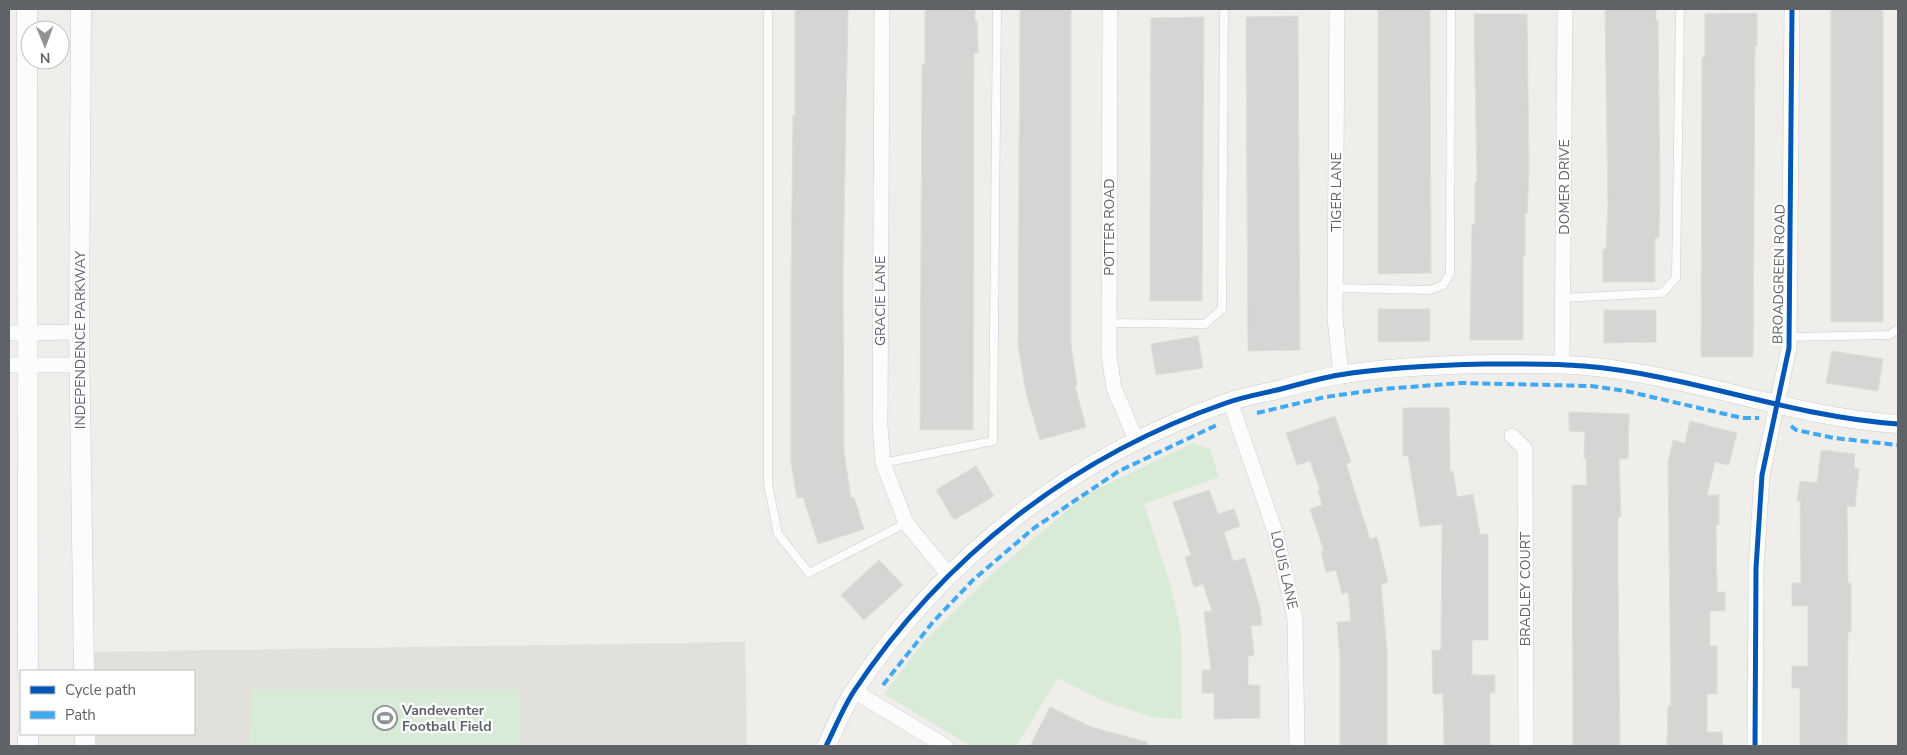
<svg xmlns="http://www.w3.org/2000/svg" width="1907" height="755" font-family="'Nunito Sans',sans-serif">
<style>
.education{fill:#e2e0da}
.green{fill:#d8ebd6}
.building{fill:#d6d5d3;stroke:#deddd9}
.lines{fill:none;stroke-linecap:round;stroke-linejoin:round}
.service-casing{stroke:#cbcccc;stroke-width:9}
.minor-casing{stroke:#cbcccc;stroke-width:16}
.tertiary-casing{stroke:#cbcccc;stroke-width:19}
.secondary-casing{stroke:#cacacb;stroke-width:21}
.service{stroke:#fdfcfc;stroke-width:8}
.minor{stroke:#fdfcfc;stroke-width:15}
.tertiary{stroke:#fdfcfc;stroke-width:18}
.secondary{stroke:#fdfcfc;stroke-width:20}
.quiet{stroke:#3fa9f5;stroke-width:4;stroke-dasharray:8 4;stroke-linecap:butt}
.cycleway-casing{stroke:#fff;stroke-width:8}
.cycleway{stroke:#0057b8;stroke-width:5}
.labels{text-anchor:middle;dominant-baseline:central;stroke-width:4.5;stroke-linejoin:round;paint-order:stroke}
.street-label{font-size:14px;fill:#5f6368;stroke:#fff}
.poi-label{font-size:14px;font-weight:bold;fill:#5f6368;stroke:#fff;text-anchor:start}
</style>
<rect width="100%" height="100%" fill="#efeeea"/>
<path class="education" d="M 745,642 L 747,746 L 96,746 L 96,734 L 194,734 L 194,671 L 95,671 L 94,652 Z"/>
<path class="green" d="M 1193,443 L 1210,449 L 1219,477 L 1144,504 L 1171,587 L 1181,632 L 1182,719 L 1155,718 L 1106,702 L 1058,678 L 1016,746 L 971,746 L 884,694 L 925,640 L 993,573 L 1087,494 Z
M 252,689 L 520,689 L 520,746 L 249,746 Z"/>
<path class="building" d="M 795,9 L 848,9 L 843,275 L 844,452 L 851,498 L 854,497 L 864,529 L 818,544 L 803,497 L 797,498 L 791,462 L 791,285 L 793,115 L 795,115 Z
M 925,9 L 975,9 L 975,21 L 977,21 L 978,53 L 974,53 L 973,430 L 920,430 L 922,64 L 925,64 Z
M 1020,9 L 1071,9 L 1071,345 L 1077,385 L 1075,386 L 1086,427 L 1040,440 L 1026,393 L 1018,345 Z
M 1378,9 L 1430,9 L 1431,273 L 1378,274 Z
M 1605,9 L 1656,9 L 1656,21 L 1658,21 L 1660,190 L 1659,238 L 1655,238 L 1655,282 L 1603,282 L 1603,249 L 1606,249 L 1608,205 Z
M 1831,9 L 1883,9 L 1883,322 L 1831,322 Z
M 1757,13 L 1757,46 L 1755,46 L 1753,357 L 1701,357 L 1702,57 L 1705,57 L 1705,14 Z
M 1474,14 L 1527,14 L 1529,171 L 1527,214 L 1525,214 L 1525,256 L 1523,256 L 1523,340 L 1470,340 L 1472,224 L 1475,224 L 1475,182 L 1477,182 Z
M 1298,16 L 1300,350 L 1248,351 L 1246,17 Z
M 1204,17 L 1202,301 L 1150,301 L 1151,18 Z
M 1378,309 L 1430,309 L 1430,341 L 1378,342 Z
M 1604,310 L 1656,310 L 1656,342 L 1604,343 Z
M 1198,336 L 1203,368 L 1156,375 L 1151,344 Z
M 1832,351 L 1883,359 L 1878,391 L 1826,383 Z
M 1403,408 L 1449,408 L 1450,472 L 1453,471 L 1457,497 L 1473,494 L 1480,534 L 1488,534 L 1488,640 L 1472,640 L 1472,675 L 1495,675 L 1495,693 L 1490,693 L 1490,746 L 1444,746 L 1443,694 L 1433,694 L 1432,650 L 1441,650 L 1442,524 L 1420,527 L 1408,456 L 1403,456 Z
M 1569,412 L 1629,414 L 1628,459 L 1619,459 L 1621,517 L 1618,517 L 1618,580 L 1620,746 L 1573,746 L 1572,485 L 1587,485 L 1586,458 L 1584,458 L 1585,432 L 1569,431 Z
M 1335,416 L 1351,462 L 1346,464 L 1370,539 L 1377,537 L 1388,582 L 1381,584 L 1387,650 L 1387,746 L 1340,746 L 1340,658 L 1337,622 L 1351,621 L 1348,592 L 1342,594 L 1336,570 L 1326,572 L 1321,552 L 1324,551 L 1310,509 L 1322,505 L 1318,491 L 1320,490 L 1310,461 L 1297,465 L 1286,433 Z
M 1690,421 L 1737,433 L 1729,465 L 1715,462 L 1707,495 L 1719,495 L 1719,525 L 1716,525 L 1717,592 L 1725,592 L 1725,611 L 1710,611 L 1710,646 L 1717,646 L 1717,694 L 1707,694 L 1707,732 L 1722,732 L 1723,746 L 1667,746 L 1668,706 L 1671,706 L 1668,463 L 1673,440 L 1685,443 Z
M 1821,450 L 1855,454 L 1854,468 L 1859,469 L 1855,507 L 1847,506 L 1848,583 L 1851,583 L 1851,632 L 1848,632 L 1847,746 L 1800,746 L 1800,688 L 1792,688 L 1792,666 L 1808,666 L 1808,606 L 1792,606 L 1792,583 L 1801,583 L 1800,501 L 1797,501 L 1800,481 L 1817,483 Z
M 976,466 L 994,496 L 954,520 L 936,490 Z
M 1209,490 L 1218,514 L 1234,509 L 1240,526 L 1224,532 L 1233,561 L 1245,558 L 1260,608 L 1262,625 L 1251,626 L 1254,655 L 1248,656 L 1248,685 L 1260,685 L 1260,718 L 1214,719 L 1214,693 L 1202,693 L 1202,670 L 1211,670 L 1204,612 L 1212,611 L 1203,584 L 1194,587 L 1185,557 L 1191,555 L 1173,502 Z
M 879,560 L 903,585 L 864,620 L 841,595 Z
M 1050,707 L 1091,727 L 1147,742 L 1147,746 L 1030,746 Z"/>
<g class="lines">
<defs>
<path id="service" d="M 768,9 L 768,484 L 778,534 L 809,573 L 906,523
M 1335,288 L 1430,290 L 1443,285 L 1450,274 L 1451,9
M 1563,298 L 1662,293 L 1676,278 L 1680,9
M 1108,323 L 1205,324 L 1222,309 L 1224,9
M 1790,337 L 1889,335 L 1898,329
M 883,463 L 993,441 L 997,9"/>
<path id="minor" d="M 882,9 L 880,426 L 883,463 L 906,523 L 948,574
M 1110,9 L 1109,356 L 1114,388 L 1136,440
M 1337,9 L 1335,318 L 1341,374
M 9,333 L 79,332
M 1562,364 L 1565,9
M 9,365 L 79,365
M 1230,401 L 1276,534 L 1295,619 L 1297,746
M 1512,436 L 1525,449 L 1526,746
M 854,691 L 945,746
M 1755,746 L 1756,568 L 1762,475 L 1789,348 L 1792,9"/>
<path id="tertiary" d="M 826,746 C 835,728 843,708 854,691 C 943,557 1073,456 1226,403 C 1245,396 1266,393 1285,388 C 1303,383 1321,378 1339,375 C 1387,367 1437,365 1486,364 C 1519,364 1552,363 1584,366 C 1691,375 1791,417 1898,424"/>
<path id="secondary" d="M 27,9 L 28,671
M 81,9 L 79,332 L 84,671
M 28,734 L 28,746
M 85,734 L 85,746"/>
</defs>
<use href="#service" class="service-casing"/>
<use href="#minor" class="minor-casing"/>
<use href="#tertiary" class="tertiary-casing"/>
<use href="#secondary" class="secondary-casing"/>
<use href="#service" class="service"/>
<use href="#minor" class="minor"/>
<use href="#tertiary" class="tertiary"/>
<use href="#secondary" class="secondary"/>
<path class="quiet" d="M 1257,413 L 1325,397 L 1383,389 L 1461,383 L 1505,384 L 1591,386 L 1626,391 L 1742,418 L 1759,418
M 1791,426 L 1796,430 L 1834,438 L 1898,445
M 883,685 L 933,622 L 973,580 L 1034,528 L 1119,471 L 1219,424"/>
<defs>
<path id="cycleway" d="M 826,746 C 835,728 843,708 854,691 C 943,557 1073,456 1226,403 C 1245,396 1266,393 1285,388 C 1303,383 1321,378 1339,375 C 1387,367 1437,365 1486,364 C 1519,364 1552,363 1584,366 C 1691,375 1791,417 1898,424
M 1755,746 L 1756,568 L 1762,475 L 1789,348 L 1792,9"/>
</defs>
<use href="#cycleway" class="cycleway-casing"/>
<use href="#cycleway" class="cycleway"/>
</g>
<defs>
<symbol id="stadium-ring" viewBox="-11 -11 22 22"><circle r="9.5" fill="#fff" stroke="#919496" stroke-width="1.5"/><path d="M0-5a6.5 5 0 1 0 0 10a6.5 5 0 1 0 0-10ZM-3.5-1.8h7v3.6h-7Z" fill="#919496"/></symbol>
</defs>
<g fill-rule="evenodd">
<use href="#stadium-ring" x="371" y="704" width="28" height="28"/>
</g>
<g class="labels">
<g class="street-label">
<text transform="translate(1564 187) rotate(-90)">DOMER DRIVE</text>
<text transform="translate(1336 192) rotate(-90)">TIGER LANE</text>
<text transform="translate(1109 227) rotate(-90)">POTTER ROAD</text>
<text transform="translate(1779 274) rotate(-89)">BROADGREEN ROAD</text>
<text transform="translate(880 301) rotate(-90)">GRACIE LANE</text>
<text transform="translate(80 340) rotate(-90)">INDEPENDENCE PARKWAY</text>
<text transform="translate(1284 570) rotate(77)">LOUIS LANE</text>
<text transform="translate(1525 589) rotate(-90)">BRADLEY COURT</text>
</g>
<g class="poi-label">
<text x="402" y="710">Vandeventer<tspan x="402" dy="16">Football Field</tspan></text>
</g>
</g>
<rect width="1907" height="755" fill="none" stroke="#5f6368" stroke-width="20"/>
<rect x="20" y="670" width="175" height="65" fill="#ffffff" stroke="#bfc1c3"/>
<rect x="30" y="686" width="25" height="8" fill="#0057b8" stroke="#bfc1c3"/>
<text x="65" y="695" font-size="15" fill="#5f6368">Cycle path</text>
<rect x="30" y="711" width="25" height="8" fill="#3fa9f5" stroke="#bfc1c3"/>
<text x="65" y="720" font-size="15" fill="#5f6368">Path</text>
<g transform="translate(45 45) rotate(179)"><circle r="24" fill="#ffffff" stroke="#bfc1c3"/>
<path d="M0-4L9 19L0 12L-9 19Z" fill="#919496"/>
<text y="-8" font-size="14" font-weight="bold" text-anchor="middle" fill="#5f6368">N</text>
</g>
</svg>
